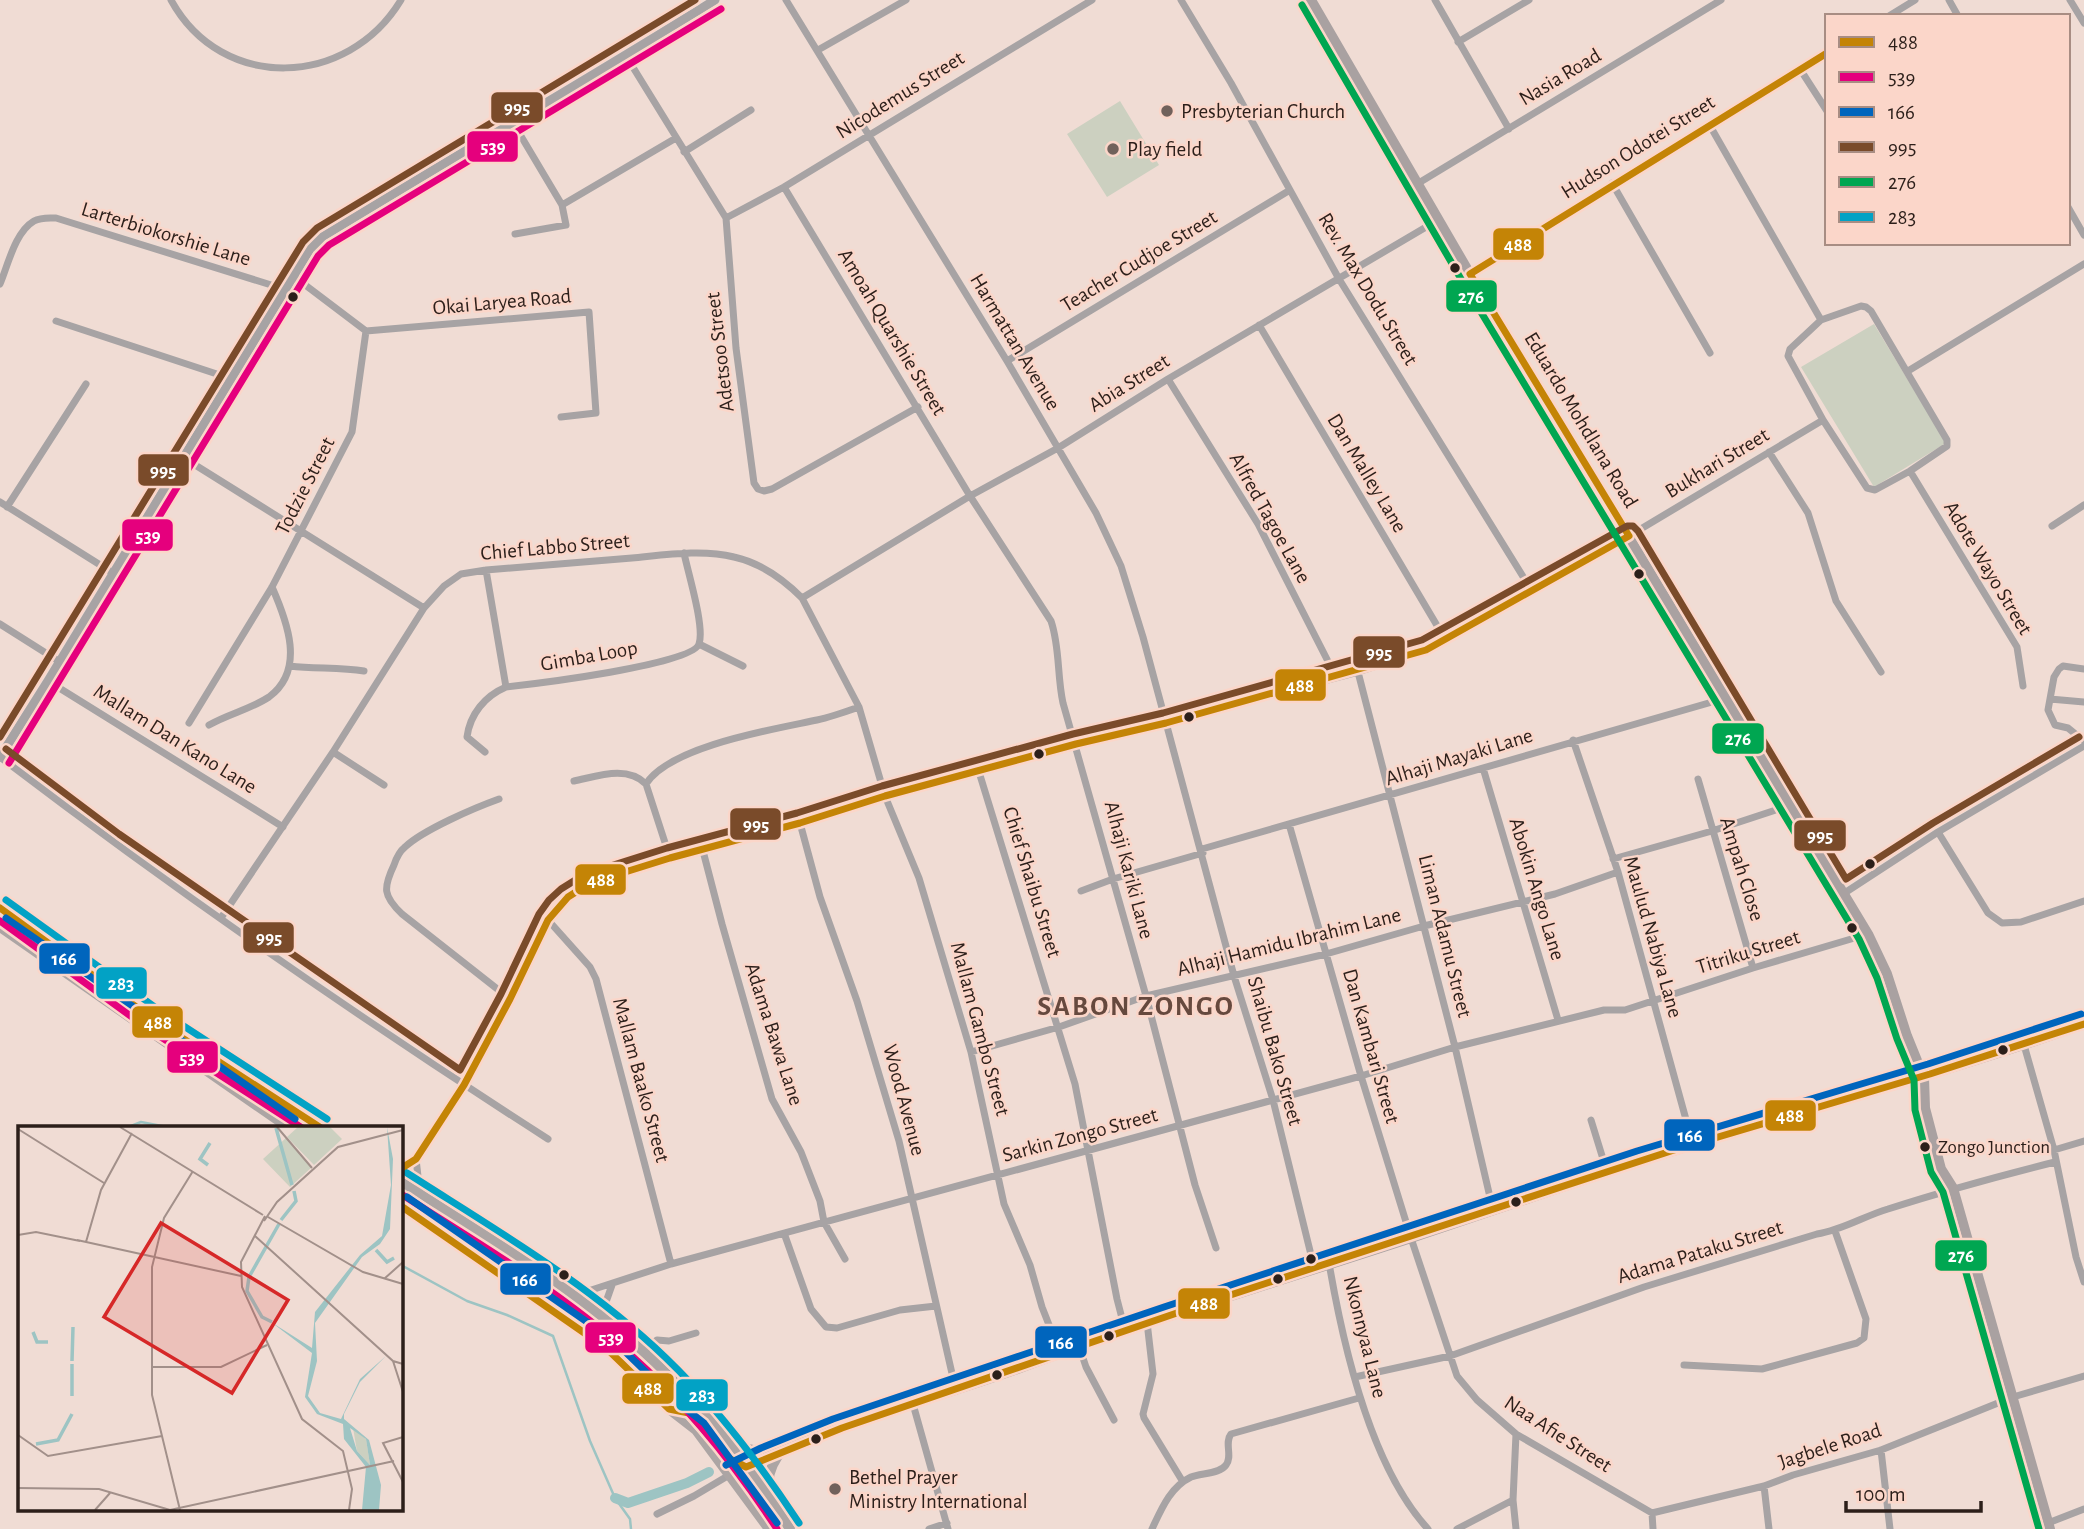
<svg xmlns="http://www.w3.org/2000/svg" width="2084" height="1529" font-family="'Alegreya Sans',sans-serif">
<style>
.green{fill:#ccd0c0}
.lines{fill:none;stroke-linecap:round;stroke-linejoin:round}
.stream{stroke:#9dc4c3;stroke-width:2.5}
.canal{stroke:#9dc4c3;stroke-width:10}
.minor{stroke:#a7a3a4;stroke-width:7}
.tertiary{stroke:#a7a3a4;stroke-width:9}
.secondary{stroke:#a9a1a1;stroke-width:10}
.primary{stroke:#aca5a4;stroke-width:10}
.bus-1-casing{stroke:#fbd6c9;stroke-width:12}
.bus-2-casing{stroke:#fbd6c9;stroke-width:12}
.bus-3-casing{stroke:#fbd6c9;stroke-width:12}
.bus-4-casing{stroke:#fbd6c9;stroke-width:12}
.bus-5-casing{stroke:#fbd6c9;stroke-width:12}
.bus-6-casing{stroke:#fbd6c9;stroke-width:12}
.bus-1{stroke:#c48406;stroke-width:7}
.bus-2{stroke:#e5007d;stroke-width:7}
.bus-3{stroke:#0065bd;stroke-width:7}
.bus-4{stroke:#7a4b2a;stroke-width:7}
.bus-5{stroke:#00a651;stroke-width:7}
.bus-6{stroke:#02a2c5;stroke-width:7}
.poi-dot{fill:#71615b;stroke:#fbd6c9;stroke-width:2.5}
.bus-dot{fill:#2c1f1a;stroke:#fbd6c9;stroke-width:2.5}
.labels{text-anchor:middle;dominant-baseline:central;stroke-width:5;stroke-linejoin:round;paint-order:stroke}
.bus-label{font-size:19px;fill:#2c1f1a;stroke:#fbd6c9;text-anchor:start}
.street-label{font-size:21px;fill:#2c1f1a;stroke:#fbd6c9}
.poi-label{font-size:21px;fill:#2c1f1a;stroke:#fbd6c9;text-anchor:start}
.district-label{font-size:28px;font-weight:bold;letter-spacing:2px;fill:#66493e;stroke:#fbd6c9}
.inset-river{fill:none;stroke:#9dc4c3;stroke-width:3.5}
.inset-road{fill:none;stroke:#a2908a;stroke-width:2}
.view{fill:#d62828;fill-opacity:0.15;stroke:#d62828;stroke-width:3.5}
.inset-edge{fill:none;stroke:#2c1f1a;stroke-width:3.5}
.line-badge{stroke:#fbd6c9;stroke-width:2.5}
.badge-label{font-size:19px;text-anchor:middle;font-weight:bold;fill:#fff}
</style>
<rect width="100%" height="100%" fill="#f0dcd4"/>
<path class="green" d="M 1120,101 L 1159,165 L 1107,197 L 1067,134 Z
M 1874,324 L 1946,443 L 1874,487 L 1801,367 Z"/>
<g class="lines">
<path class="stream" d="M 126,1128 L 141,1122 L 172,1128
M 401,1265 L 467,1301 L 507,1315 L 553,1336 L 590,1441 L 615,1498 L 630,1519 L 631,1529"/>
<path class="canal" d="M 615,1498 L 628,1503 L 687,1483 L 709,1472"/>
<path class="minor" d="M 171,0 C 222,93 348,88 401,0
M 786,0 L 1007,361 L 1096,513 L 1121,566 L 1143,637 L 1234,976 L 1273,1100 L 1314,1267
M 1181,0 L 1231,83 L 1339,279 L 1532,591
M 1435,0 L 1509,129
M 1949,0 L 1958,16
M 2070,0 L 2084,23
M 1889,16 L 1915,0
M 1458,42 L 1529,0
M 818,50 L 906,0
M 626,56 L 726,218 L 736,348 L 754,483 L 758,489 L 764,491 L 772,489 L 918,407
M 1800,69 L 1827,111
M 512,121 L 562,205 L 566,225 L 515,234
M 1709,124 L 1821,320
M 684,152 L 751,110
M 1612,183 L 1710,353
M 1417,184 L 1721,0
M 784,187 L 970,496 L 1051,621 C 1060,647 1057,676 1063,703 L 1146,996 L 1195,1185 L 1216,1248
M 562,205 L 676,138
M 2068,207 L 2084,235
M 726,218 L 784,187 L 1092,0
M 1470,274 L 1709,124 L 1827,53
M 292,275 L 366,331
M 0,284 C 8,265 15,232 34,221 C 41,217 49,218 56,218 L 284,289
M 1861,306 L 1866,307 L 1871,311 L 1947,440 L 1947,446 L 1910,471 L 1875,490 L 1867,488 L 1823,420 L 1788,356 L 1790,349 L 1821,320 Z
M 56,321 L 232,379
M 1259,325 L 1445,639
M 366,331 L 589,312 L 596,413 L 561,417
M 1007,361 L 1290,190
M 1908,371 L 2084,264
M 1168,379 L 1258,524 L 1336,677
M 1769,452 L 1808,513 L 1836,601 L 1881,672
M 184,458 L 424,608
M 1910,471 L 2017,647 L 2023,686
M 0,502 L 113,573
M 7,507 L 86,384
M 2052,526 L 2084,505
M 486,570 L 506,687
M 802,598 L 970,496 L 1058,448 L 1168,379 L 1438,220
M 0,624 L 60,662
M 699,644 L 743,666
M 290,666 C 315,669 340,667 364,671
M 2084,669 L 2063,666 L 2059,669 L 2054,677 L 2048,710 L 2055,725 L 2068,728 L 2084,741
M 1358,672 L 1455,1047 L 1493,1210
M 48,681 L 283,827
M 2050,699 L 2084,702
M 189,723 L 272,587 L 352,432 L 366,331
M 209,725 C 228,714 251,709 269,697 C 306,670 287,621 272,587
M 1573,740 L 1618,872 L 1693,1145
M 333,752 L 384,785
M 485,752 L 467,737 C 470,714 485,696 506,687 C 533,684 692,665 699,644 C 705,627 688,573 684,553
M 0,757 C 177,892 361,1019 548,1139
M 1483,768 L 1558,1020
M 979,772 L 1075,1084 L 1117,1299 L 1125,1330
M 1698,779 L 1753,968
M 574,781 C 598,776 627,765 646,784 L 670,858
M 646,784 C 670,746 775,729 817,720 C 831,717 845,712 859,707
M 499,799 C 474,808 423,830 405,847 C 400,851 396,859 394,865 C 383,888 383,896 402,914 L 510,999
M 800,823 L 820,897 L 857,1001 L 899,1141 L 956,1391
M 1289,824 L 1361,1076 L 1411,1238 L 1457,1376 L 1477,1400 L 1516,1434 L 1652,1513
M 1938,832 L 1988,913 L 2002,923 L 2021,922 L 2084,901
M 1202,849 L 1726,698
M 703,851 L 722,924 L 772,1099 L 801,1152 L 820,1201 L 824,1222 L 845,1259
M 1613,859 L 1712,831 L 1791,805
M 1081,891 L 1113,879 L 1203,853
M 1843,894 L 1938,832 L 2084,746
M 221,918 L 333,752 L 424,608 L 444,586 L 461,574 L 486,570 C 535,566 583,562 632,558 C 664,555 702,549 734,557 C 761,563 783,579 802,598 L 859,707 L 885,796 L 919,878 L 971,1052 L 1004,1204 L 1030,1265 L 1042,1307 L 1060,1353
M 548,920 L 590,967 L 596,979 L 671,1264
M 2024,1045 L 2054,1150 L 2076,1257 L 2084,1282
M 971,1052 L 1059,1027 L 1146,996 L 1326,954 L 1424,926 L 1555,894 L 1618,872
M 1591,1120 L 1607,1172
M 2054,1150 L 2084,1141
M 416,1159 L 420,1194
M 401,1174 L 405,1166 L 416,1159 L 464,1085 L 510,999 L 548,920 L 557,907 L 568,897 L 590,883 L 670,858 L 800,823 L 885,796 L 1358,672 L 1426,650 L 1445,639 L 1629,536 L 1823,420
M 784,1233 L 811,1309 L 826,1327 L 837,1328 L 900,1310 L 936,1306
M 1329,1263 C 1343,1345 1371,1467 1428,1529
M 573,1296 L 671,1264 L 1361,1076 L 1455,1047 L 1604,1010 L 1625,1010 L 1753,968 L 1868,934
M 601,1316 L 612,1285
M 1147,1322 L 1153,1374 L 1143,1414 L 1144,1418 L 1183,1482
M 1079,1346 L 1086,1367 L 1114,1420
M 643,1352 L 657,1340 L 669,1341 L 696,1333
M 1684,1365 L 1762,1369 L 1857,1343 L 1864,1338 L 1866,1319 L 1835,1231
M 1355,1377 L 1450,1356 L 1644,1287 L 1817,1234 C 1843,1230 1864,1216 1888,1209 C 1944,1191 1999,1176 2055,1162
M 913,1404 L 948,1529
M 1881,1450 L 1890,1529
M 1764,1486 L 1769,1529
M 1652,1513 L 1764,1486 L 1793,1475 L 1881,1450 L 2013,1397 L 2084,1376
M 1652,1513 L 1653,1529
M 657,1514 L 694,1496 L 731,1474
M 2048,1523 L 2084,1509
M 929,1529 L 947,1523
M 1152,1529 C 1161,1510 1170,1487 1191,1477 C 1201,1473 1220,1474 1226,1465 C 1233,1456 1224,1443 1231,1434 L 1359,1398
M 1457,1529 L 1513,1500
M 1516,1529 L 1513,1500 L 1516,1434"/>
<path class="tertiary" d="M 0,757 L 48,681 L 310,249 L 322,237 C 453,157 586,81 715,0"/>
<path class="secondary" d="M 1311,0 L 1470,274 L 1868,934 L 1887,974 L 1907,1036 L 1924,1078 L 1925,1108 L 1941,1169 L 1953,1188 L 2050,1529
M 731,1474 C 822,1427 923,1403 1020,1368 C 1150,1320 1283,1280 1414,1237 C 1501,1208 1586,1178 1673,1151 C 1810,1108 1949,1072 2084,1024"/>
<path class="primary" d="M 0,908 L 153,1019 L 321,1128
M 0,927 L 289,1128
M 401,1182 C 481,1233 565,1282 637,1346 C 696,1398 747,1462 790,1529
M 401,1206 L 606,1348 L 669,1409 L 696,1430 L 769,1529
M 672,1410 L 689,1413 L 701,1428
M 727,1439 C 749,1453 759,1452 784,1448
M 714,1443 L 730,1459 L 742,1465
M 771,1496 C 764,1478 772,1462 784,1448"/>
<defs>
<path id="bus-1" d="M 0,908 L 153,1019 L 321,1128
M 401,1174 L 405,1166 L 416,1159 L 464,1085 L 510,999 L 548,920 L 568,897 L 590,883 L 670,858 L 800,823 L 885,796 L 1076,744 L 1166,723 L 1426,650 L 1629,536 L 1470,274 L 1827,53
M 401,1206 L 606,1348 L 669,1409 L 689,1413 L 730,1459 L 746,1467 L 842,1428 L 1206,1303 L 1671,1151 L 1930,1074 L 2084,1024"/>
<path id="bus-2" d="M 9,763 L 318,256 L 329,245 L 721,9
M 0,921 L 147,1028 L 302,1128
M 401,1194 C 480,1244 561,1292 631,1355 C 688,1406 735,1465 777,1529"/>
<path id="bus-3" d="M 6,918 L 295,1119
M 407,1197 L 613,1340 L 676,1401 L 704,1423 L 777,1523
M 726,1465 L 761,1448 L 833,1419 L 1164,1307 L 1637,1151 L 1928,1064 L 2081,1014"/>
<path id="bus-4" d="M 0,737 L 303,242 L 317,228 L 695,0
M 6,749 L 119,834 L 460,1070 L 501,994 L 539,914 L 549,900 L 561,889 L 585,874 L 667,848 L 797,813 L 882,786 L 1073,734 L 1163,713 L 1422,640 L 1627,526 L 1633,526 L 1638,531 L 1846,879 L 1933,823 L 2079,737"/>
<path id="bus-5" d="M 1302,5 L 1461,279 L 1859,939 L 1877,978 L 1897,1039 L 1914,1080 L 1915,1110 L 1931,1172 L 1943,1192 L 2039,1529"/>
<path id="bus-6" d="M 6,900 L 159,1010 L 327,1119
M 407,1173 C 496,1230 589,1284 666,1358 C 717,1407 760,1464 799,1523"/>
</defs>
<use href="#bus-1" class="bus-1-casing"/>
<use href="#bus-2" class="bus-2-casing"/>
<use href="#bus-3" class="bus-3-casing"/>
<use href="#bus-4" class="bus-4-casing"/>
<use href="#bus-5" class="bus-5-casing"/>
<use href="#bus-6" class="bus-6-casing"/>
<use href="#bus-1" class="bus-1"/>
<use href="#bus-2" class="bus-2"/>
<use href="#bus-3" class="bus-3"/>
<use href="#bus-4" class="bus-4"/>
<use href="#bus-5" class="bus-5"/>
<use href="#bus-6" class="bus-6"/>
</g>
<g class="poi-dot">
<circle cx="1167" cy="111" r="7"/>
<circle cx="1113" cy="149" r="7"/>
<circle cx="835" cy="1489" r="7"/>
</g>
<g class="bus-dot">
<circle cx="1455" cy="268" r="6"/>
<circle cx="293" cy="297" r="6"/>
<circle cx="1639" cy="574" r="6"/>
<circle cx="1189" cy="717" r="6"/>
<circle cx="1039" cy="754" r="6"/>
<circle cx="1870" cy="864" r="6"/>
<circle cx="1852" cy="928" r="6"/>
<circle cx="2003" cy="1050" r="6"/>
<circle cx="1925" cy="1147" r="6"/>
<circle cx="1516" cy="1202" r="6"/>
<circle cx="1311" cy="1259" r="6"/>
<circle cx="564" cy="1275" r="6"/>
<circle cx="1278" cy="1279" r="6"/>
<circle cx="1109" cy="1336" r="6"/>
<circle cx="997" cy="1375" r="6"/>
<circle cx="816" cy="1439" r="6"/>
</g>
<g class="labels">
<g class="bus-label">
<text x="1938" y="1147">Zongo Junction</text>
</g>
<g class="street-label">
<text transform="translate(1560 77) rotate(-31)">Nasia Road</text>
<text transform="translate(900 95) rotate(-32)">Nicodemus Street</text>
<text transform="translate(1638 147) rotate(-32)">Hudson Odotei Street</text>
<text transform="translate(166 234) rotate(17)">Larterbiokorshie Lane</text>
<text transform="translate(1139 261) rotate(-31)">Teacher Cudjoe Street</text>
<text transform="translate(1368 289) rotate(59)">Rev. Max Dodu Street</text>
<text transform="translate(502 302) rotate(-5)">Okai Laryea Road</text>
<text transform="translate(892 332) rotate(59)">Amoah Quarshie Street</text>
<text transform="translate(1015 342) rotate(59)">Harmattan Avenue</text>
<text transform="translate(720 352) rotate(-97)">Adetsoo Street</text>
<text transform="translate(1129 383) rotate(-32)">Abia Street</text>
<text transform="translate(1581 420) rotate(59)">Eduardo Mohdlana Road</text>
<text transform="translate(1717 463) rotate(-31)">Bukhari Street</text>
<text transform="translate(1367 473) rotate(59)">Dan Malley Lane</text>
<text transform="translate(305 486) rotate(-63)">Todzie Street</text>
<text transform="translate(1270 518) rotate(61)">Alfred Tagoe Lane</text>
<text transform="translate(555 547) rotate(-5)">Chief Labbo Street</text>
<text transform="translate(1988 568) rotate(59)">Adote Wayo Street</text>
<text transform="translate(589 656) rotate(-10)">Gimba Loop</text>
<text transform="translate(175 739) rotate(32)">Mallam Dan Kano Lane</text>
<text transform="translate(1459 757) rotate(-17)">Alhaji Mayaki Lane</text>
<text transform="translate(1742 869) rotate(73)">Ampah Close</text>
<text transform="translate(1129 870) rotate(75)">Alhaji Kariki Lane</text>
<text transform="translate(1032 882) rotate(73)">Chief Shaibu Street</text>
<text transform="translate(1537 889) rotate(73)">Abokin Ango Lane</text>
<text transform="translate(1445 936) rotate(76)">Liman Adamu Street</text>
<text transform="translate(1653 937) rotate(74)">Maulud Nabiya Lane</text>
<text transform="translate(1289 942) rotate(-14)">Alhaji Hamidu Ibrahim Lane</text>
<text transform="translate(1748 952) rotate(-17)">Titriku Street</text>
<text transform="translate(980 1029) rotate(75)">Mallam Gambo Street</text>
<text transform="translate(774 1034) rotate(72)">Adama Bawa Lane</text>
<text transform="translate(1371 1046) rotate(74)">Dan Kambari Street</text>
<text transform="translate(1275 1051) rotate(74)">Shaibu Bako Street</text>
<text transform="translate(641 1080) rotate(75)">Mallam Baako Street</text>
<text transform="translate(904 1100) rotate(75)">Wood Avenue</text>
<text transform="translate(1080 1135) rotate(-15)">Sarkin Zongo Street</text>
<text transform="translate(1700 1252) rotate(-17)">Adama Pataku Street</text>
<text transform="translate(1365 1337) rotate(76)">Nkonnyaa Lane</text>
<text transform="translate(1558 1434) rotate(33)">Naa Afie Street</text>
<text transform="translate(1830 1446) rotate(-18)">Jagbele Road</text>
</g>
<g class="poi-label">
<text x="1181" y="111">Presbyterian Church</text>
<text x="1127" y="149">Play field</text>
<text x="849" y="1477">Bethel Prayer<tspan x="849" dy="24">Ministry International</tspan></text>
</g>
<g class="district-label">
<text x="1136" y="1007">SABON ZONGO</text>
</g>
</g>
<g transform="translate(18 1126)">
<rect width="385" height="385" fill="#f0dcd4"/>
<path d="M 280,1 L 312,1 L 324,13 L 296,39 L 269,11 ZM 268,12 L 294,41 L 272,61 L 245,33 ZM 335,302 L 348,313 L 352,339 L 339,325 Z" fill="#ccd0c0"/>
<path d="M 369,1 L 375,33 L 372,103 L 362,118 L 344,131 L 297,197 L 299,235 L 290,270 L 302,287 L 323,293 L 342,253 L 368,230 L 342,256 L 326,288 L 326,293 L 351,314 L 363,359 L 361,384 L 344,384 L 348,341 L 326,313 L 325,298 L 299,288 L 287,271 L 294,227 L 253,196 L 294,222 L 297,186 L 342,129 L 364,110 L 373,59 ZM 332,302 L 348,313 L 352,339 L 339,325 Z" fill="#9dc4c3" fill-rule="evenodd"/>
<path class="inset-river" d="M 258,2 L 274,59M 190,39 L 182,33 L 192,17M 263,94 L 278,75 L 276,65M 358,124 L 369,136 L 376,132M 254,196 L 244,191 L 229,165 L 231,151 L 261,98M 15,206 L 19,216 L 30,216M 54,235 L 55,201M 54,270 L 54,238M 18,318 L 40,314 L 54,288"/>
<path class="inset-road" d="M 102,1 L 245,89M 259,1 L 294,42M 0,3 L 86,57M 247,90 L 223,136 L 224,161 L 284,293 L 325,325 L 334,363 L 331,384M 250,91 L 345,146 L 385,158M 246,95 L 259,76 L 320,21 L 385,4M 0,109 L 18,106 L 62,115M 237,110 L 375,235 L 385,238M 59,114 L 223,150M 68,116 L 83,64 L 114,7M 366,153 L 385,136M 375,235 L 385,266M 134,241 L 203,241 L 249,219M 0,309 L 30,330 L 144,310M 385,311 L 365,317 L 385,356M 0,362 L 81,363 L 152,384 L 376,335M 77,384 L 92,367M 162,384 L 134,269 L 134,141 L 146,92 L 175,45"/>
<path class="view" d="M 143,97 L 270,174 L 214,267 L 86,191 Z"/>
<rect width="385" height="385" class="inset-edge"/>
</g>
<g class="line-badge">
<rect x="490" y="91" width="54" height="33" rx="7" fill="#7a4b2a"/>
<rect x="466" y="130" width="53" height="33" rx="7" fill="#e5007d"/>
<rect x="1492" y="227" width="53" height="34" rx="7" fill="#c48406"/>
<rect x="1445" y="279" width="53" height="34" rx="7" fill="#00a651"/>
<rect x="137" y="453" width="53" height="34" rx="7" fill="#7a4b2a"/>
<rect x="121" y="518" width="53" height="34" rx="7" fill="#e5007d"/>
<rect x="1352" y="635" width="54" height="34" rx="7" fill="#7a4b2a"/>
<rect x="1274" y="668" width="53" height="34" rx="7" fill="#c48406"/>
<rect x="1711" y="722" width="54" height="33" rx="7" fill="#00a651"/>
<rect x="729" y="807" width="53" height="34" rx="7" fill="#7a4b2a"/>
<rect x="1793" y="819" width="54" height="33" rx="7" fill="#7a4b2a"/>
<rect x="574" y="863" width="53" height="33" rx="7" fill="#c48406"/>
<rect x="242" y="921" width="53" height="33" rx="7" fill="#7a4b2a"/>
<rect x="38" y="942" width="53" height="33" rx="7" fill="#0065bd"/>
<rect x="95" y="966" width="53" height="34" rx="7" fill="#02a2c5"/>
<rect x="131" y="1005" width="53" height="34" rx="7" fill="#c48406"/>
<rect x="166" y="1040" width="53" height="34" rx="7" fill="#e5007d"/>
<rect x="1764" y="1099" width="53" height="33" rx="7" fill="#c48406"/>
<rect x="1663" y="1118" width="53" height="34" rx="7" fill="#0065bd"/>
<rect x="1934" y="1239" width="54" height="33" rx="7" fill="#00a651"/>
<rect x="499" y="1262" width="53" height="34" rx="7" fill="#0065bd"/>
<rect x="1177" y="1287" width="54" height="33" rx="7" fill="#c48406"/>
<rect x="584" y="1321" width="53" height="33" rx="7" fill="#e5007d"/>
<rect x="1034" y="1325" width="54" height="34" rx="7" fill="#0065bd"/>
<rect x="621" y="1372" width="54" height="33" rx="7" fill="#c48406"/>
<rect x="675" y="1378" width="54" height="34" rx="7" fill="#02a2c5"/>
</g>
<g class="badge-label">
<text x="517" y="114">995</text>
<text x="493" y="153">539</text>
<text x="1518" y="251">488</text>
<text x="1471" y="303">276</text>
<text x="163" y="477">995</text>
<text x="148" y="542">539</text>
<text x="1379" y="659">995</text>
<text x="1300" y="692">488</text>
<text x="1738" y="745">276</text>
<text x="756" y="831">995</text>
<text x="1820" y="842">995</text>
<text x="601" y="886">488</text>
<text x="269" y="944">995</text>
<text x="64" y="965">166</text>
<text x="121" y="990">283</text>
<text x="158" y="1029">488</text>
<text x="192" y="1064">539</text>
<text x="1790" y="1122">488</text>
<text x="1690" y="1142">166</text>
<text x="1961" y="1262">276</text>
<text x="525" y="1286">166</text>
<text x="1204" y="1310">488</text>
<text x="611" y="1344">539</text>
<text x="1061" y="1349">166</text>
<text x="648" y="1395">488</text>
<text x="702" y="1402">283</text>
</g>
<rect x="1825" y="14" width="245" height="231" fill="#fbd6c9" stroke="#a88d83" stroke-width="2"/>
<rect x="1839" y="37" width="35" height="10" fill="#c48406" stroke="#a88d83" stroke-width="2"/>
<text x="1888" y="49" font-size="21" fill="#2c1f1a">488</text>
<rect x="1839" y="72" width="35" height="10" fill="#e5007d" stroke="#a88d83" stroke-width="2"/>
<text x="1888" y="84" font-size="21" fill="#2c1f1a">539</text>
<rect x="1839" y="107" width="35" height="10" fill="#0065bd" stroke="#a88d83" stroke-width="2"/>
<text x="1888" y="119" font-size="21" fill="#2c1f1a">166</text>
<rect x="1839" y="142" width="35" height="10" fill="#7a4b2a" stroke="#a88d83" stroke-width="2"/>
<text x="1888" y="154" font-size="21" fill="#2c1f1a">995</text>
<rect x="1839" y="177" width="35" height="10" fill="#00a651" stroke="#a88d83" stroke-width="2"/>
<text x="1888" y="189" font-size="21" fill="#2c1f1a">276</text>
<rect x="1839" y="212" width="35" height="10" fill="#02a2c5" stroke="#a88d83" stroke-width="2"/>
<text x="1888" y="224" font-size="21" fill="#2c1f1a">283</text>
<path d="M1846 1501v10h135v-10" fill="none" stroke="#2c1f1a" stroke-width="3.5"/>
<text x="1856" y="1501" font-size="21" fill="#2c1f1a" stroke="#fbd6c9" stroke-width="5" paint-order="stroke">100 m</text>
</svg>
